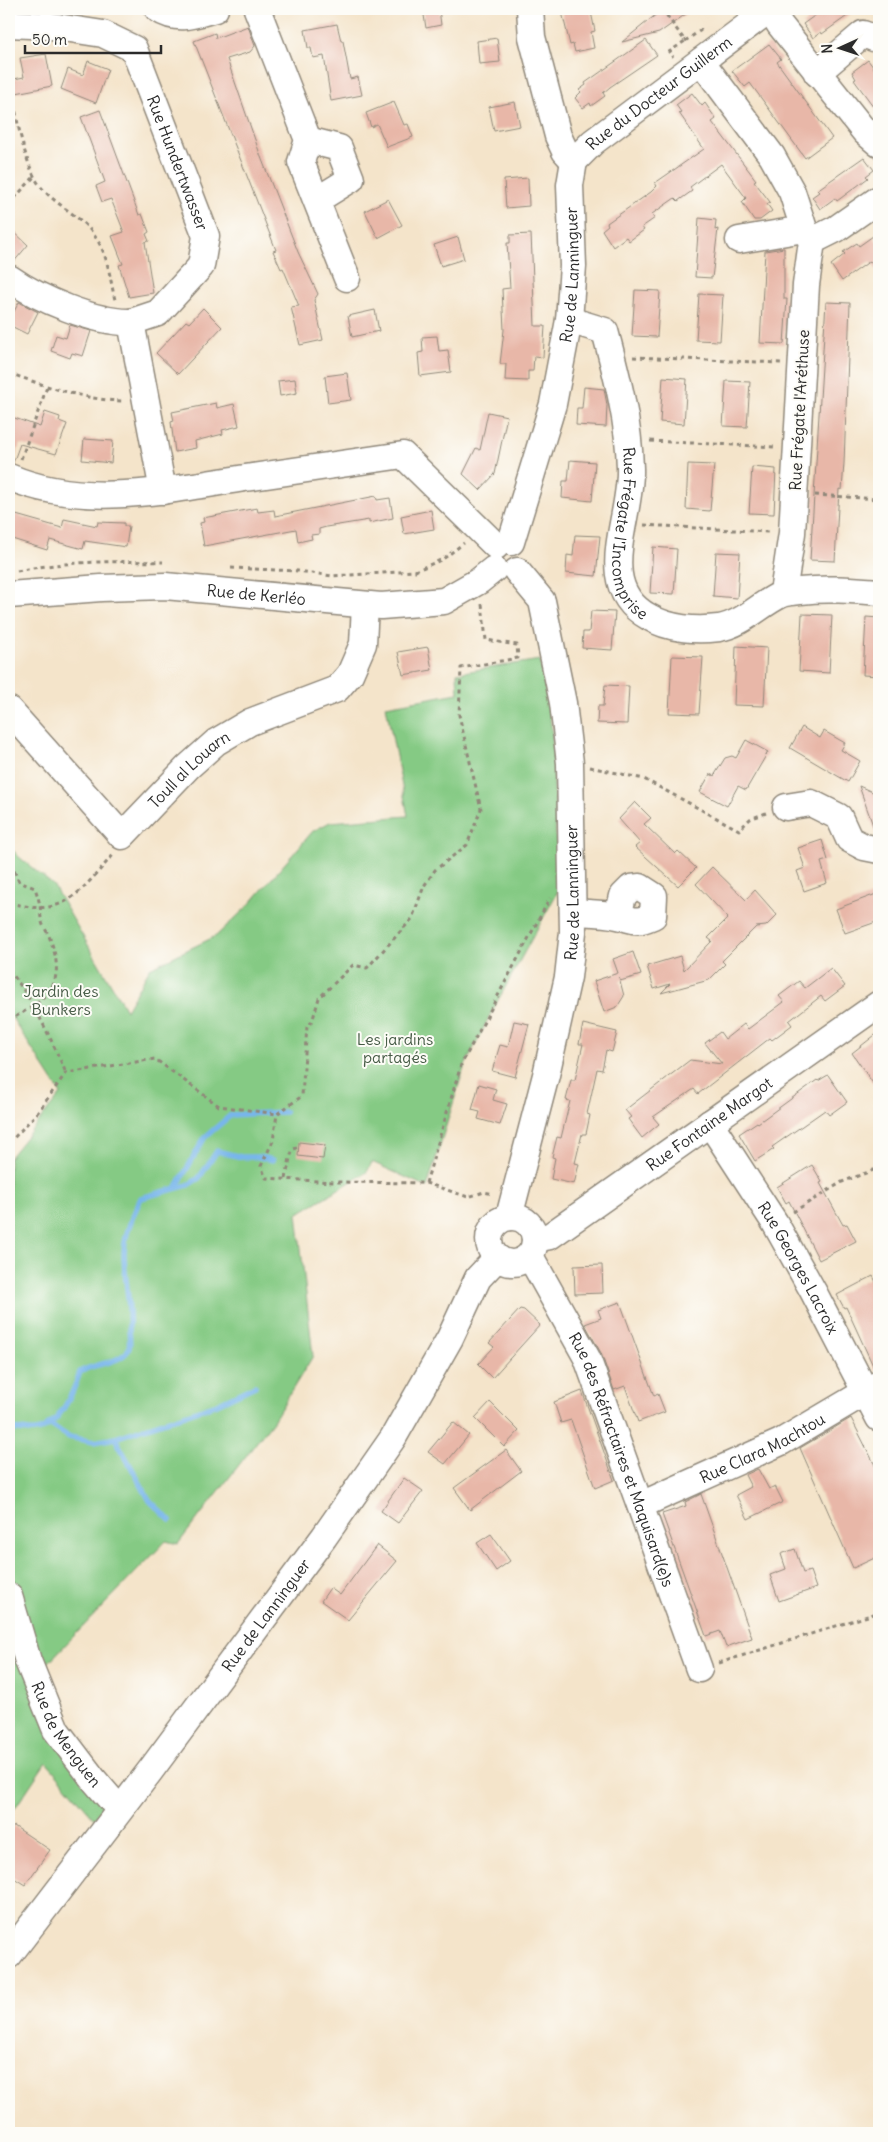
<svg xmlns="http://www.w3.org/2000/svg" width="888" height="2142" font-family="Delius,sans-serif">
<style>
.green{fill:#85ca84;stroke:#587a58}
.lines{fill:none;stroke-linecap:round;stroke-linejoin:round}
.stream{stroke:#78b6eb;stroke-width:5.5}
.building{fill:#e8b7a8}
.minor-casing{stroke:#90887a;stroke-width:29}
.path{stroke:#90887a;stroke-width:3;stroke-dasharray:4 4;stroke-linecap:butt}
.minor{stroke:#fff;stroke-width:26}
.labels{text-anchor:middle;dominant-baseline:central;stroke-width:4;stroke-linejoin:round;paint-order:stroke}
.street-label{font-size:16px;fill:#2b2b2b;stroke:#fdfcf7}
.park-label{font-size:16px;fill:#465b46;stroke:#fdfcf7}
</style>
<rect width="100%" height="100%" fill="#fdfcf7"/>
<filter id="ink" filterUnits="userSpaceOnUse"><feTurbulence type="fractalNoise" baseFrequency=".02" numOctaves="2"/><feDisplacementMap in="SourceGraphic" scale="10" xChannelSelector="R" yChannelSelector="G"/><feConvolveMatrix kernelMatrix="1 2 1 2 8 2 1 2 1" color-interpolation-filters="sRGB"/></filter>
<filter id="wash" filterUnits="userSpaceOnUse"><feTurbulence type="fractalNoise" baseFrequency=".0096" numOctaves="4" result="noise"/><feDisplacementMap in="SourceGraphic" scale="20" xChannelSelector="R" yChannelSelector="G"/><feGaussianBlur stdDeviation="1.12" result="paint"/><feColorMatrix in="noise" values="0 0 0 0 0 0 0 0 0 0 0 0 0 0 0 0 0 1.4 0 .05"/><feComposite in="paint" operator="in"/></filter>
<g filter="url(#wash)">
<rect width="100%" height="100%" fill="#f4e4ca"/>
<path class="green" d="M 540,660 L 552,730 L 558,891 L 491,1013 L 464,1068 L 427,1187 L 372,1162 L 367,1172 L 297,1214 L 313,1356 L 273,1421 L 178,1544 L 166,1541 L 40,1671 L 52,1711 L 109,1794 L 95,1819 L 46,1762 L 9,1817 L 9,1158 L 61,1094 L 9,1013 L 9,846 L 19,857 L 53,885 L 126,1010 L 150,968 L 216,936 L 248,906 L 313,831 L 330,822 L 408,816 L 386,706 L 458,693 L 457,673 Z"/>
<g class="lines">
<path class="stream" d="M 176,1188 L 205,1137 L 231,1115 L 285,1112
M 49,1424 L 69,1437 L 94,1442 L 115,1438 L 217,1404 L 255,1386
M 9,1431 C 20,1427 29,1434 40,1430 C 61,1422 73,1393 80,1372 C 93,1363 114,1365 126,1353 C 132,1348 129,1335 129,1327 C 131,1302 124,1279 124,1254 C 124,1235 133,1215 141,1198 L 188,1185 L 199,1178 L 217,1151 L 241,1157 L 259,1157 L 273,1160
M 115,1438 L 150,1501 L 170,1520"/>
</g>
<g id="blocks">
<path class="building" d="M 423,9 L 439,9 L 441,25 L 426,28 Z
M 564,9 L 585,9 L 586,13 L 591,12 L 595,31 L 591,32 L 594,48 L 575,52 L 573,44 L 570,45 L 562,12 L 565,11 Z
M 663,9 L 693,9 L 659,33 L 622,42 Z
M 824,9 L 857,9 L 822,34 L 821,32 L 813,38 L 803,24 Z
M 337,24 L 341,41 L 343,41 L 350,79 L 358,77 L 362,95 L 331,101 L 324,56 L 313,58 L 311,48 L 308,48 L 305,30 Z
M 248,26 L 255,46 L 250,52 L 227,59 L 261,157 L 298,252 L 318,294 L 314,300 L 323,340 L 300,345 L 291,307 L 299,306 L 283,268 L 281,269 L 273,251 L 276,250 L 194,41 L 215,33 L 216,38 Z
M 497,38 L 500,62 L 479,64 L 477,41 Z
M 646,40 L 657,55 L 610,87 L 603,93 L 605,96 L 591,106 L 590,103 L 583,108 L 575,98 L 581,92 L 579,90 L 586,85 L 585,83 Z
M 769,44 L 781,59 L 777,62 L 832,138 L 805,158 L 750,83 L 745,87 L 732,71 Z
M 46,54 L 52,86 L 16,93 L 14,79 L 24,77 L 20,58 Z
M 868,60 L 879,75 L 879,114 L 854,80 L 856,79 L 852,72 Z
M 88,61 L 108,69 L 96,103 L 61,89 L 68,69 L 83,75 Z
M 692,93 L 702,106 L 705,103 L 716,119 L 712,122 L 756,180 L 754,181 L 770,202 L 767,204 L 772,211 L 760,220 L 754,220 L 742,202 L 746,198 L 721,164 L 690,187 L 692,191 L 678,201 L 675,198 L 652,214 L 655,218 L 642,227 L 644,230 L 629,241 L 626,237 L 613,247 L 602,230 L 608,225 L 607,223 L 651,192 L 657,186 L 655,183 L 704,149 L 679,113 L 681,112 L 676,105 Z
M 394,102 L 404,125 L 408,124 L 413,137 L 387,147 L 377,124 L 371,127 L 366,113 Z
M 515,102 L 520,126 L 494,131 L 489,107 Z
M 100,110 L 139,215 L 142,214 L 149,232 L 146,234 L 149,241 L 145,242 L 153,293 L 129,297 L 119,265 L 123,264 L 112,236 L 124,232 L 111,199 L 102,202 L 96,186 L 105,182 L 81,117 Z
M 864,157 L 874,170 L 866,176 L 868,178 L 837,201 L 835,198 L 820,209 L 812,197 L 819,192 L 817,190 Z
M 528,178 L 529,206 L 506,208 L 504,180 Z
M 388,199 L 402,225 L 378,238 L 365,211 Z
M 699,218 L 716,220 L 715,230 L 718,229 L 712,278 L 695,277 Z
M 9,227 L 28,245 L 12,264 L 9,263 Z
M 531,234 L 535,326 L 545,326 L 543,357 L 534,356 L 533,371 L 528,371 L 528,381 L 505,380 L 506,364 L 500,364 L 504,330 L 502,289 L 510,288 L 507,243 L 510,243 L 510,235 Z
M 873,236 L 879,244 L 879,273 L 870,261 L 842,281 L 831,265 L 845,254 L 843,252 L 857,243 L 859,246 Z
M 458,237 L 464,259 L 441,266 L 434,245 Z
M 784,248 L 784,299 L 787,299 L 784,344 L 760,343 L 765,251 Z
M 635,290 L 660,291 L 657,337 L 632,336 Z
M 699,294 L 723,295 L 720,341 L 696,340 Z
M 19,302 L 38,312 L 27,334 L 9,325 L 9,321 Z
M 826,302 L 850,303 L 844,463 L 842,490 L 839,489 L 835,561 L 810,560 Z
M 203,308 L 222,327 L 178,374 L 156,353 L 186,321 L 189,323 Z
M 375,310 L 379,331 L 352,337 L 348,316 Z
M 70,325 L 91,331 L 83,356 L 72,353 L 70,358 L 51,351 L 56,335 L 66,338 Z
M 437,336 L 439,351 L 448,350 L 451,372 L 420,376 L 418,353 L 423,352 L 422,337 Z
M 347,373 L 351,400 L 328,403 L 325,376 Z
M 663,377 L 687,379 L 684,424 L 660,422 Z
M 295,379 L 297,393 L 280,396 L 278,381 Z
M 726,381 L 750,382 L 747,427 L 723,426 Z
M 584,387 L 604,389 L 607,405 L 606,427 L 576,425 L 577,408 L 582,408 Z
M 216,403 L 217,408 L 234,404 L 239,426 L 222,430 L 223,434 L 195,441 L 196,448 L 175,452 L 171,422 L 174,421 L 172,412 Z
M 45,412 L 60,417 L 59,421 L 67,424 L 56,454 L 20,444 L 13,463 L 9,462 L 9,416 L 40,427 Z
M 488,412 L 507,416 L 495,474 L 480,490 L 463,474 L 476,448 L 480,450 Z
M 84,439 L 113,441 L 111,463 L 82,460 Z
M 570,460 L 595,462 L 592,501 L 562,498 L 563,481 L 568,481 Z
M 688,464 L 714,465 L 710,511 L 686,509 Z
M 752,467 L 776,469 L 774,514 L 749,513 Z
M 376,496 L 377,500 L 390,498 L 393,518 L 369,523 L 369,520 L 326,527 L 319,529 L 319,534 L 311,535 L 312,539 L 298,542 L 296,529 L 204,546 L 200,523 L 204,522 L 203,518 L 257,508 L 258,512 L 274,510 L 275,516 Z
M 431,510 L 434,529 L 404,534 L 401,516 Z
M 9,513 L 62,528 L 64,519 L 97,526 L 98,522 L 124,523 L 124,526 L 129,526 L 126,547 L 85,541 L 83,549 L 50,540 L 47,550 L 9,538 Z
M 575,535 L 600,536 L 596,576 L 566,573 L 567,555 L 573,556 Z
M 653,547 L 677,549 L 674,594 L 650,593 Z
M 716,552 L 740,553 L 737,598 L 713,596 Z
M 591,611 L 615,612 L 612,650 L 582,648 L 583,632 L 589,632 Z
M 802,614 L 832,615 L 829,673 L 799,671 Z
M 866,617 L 879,618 L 879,676 L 863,675 Z
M 736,646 L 767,648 L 764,706 L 734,705 Z
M 428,647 L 432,670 L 403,675 L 398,652 Z
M 672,656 L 703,657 L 699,714 L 669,713 Z
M 605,685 L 629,686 L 627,724 L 597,723 L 598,706 L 603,706 Z
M 802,727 L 820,738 L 824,731 L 845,743 L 841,750 L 860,761 L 848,782 L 790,748 Z
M 746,740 L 768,752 L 746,790 L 738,786 L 727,806 L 700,792 L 710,774 L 714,776 L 725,758 L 732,756 L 736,758 Z
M 859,786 L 879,795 L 879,835 L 876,834 Z
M 635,802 L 651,818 L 644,824 L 675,854 L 678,851 L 696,868 L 678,886 L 635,847 L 640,843 L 619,819 Z
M 822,840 L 828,860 L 821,862 L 827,883 L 804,891 L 797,871 L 805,868 L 798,848 Z
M 712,867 L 746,900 L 755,890 L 777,915 L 766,926 L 756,927 L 722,961 L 725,964 L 709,980 L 661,993 L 670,984 L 654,989 L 647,966 L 680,956 L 684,970 L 712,941 L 708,938 L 728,918 L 696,884 Z
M 879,893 L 879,921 L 845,933 L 836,909 Z
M 633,952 L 641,975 L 620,981 L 619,977 L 624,996 L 617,1007 L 604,1012 L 594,981 L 618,973 L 613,959 Z
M 831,968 L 845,986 L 825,1001 L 821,996 L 789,1021 L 792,1025 L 772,1040 L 770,1038 L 698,1094 L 694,1089 L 653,1117 L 659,1124 L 642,1138 L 628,1119 L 631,1117 L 625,1110 L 690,1060 L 722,1064 L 705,1043 L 720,1032 L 725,1039 L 744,1024 L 748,1029 L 784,1002 L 779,996 L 799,981 L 805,988 Z
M 514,1021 L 529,1024 L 515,1077 L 492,1071 L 500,1045 L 508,1047 Z
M 583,1024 L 617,1032 L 612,1052 L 606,1050 L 602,1070 L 597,1069 L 587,1114 L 590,1115 L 586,1134 L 582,1134 L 575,1163 L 579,1164 L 574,1184 L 551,1179 L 555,1158 L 552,1157 L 557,1137 L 561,1138 L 570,1101 L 566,1100 L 571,1080 L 575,1080 L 583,1044 L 579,1044 Z
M 879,1032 L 879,1092 L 852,1053 Z
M 828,1075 L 847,1102 L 829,1115 L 825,1110 L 772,1147 L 774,1149 L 755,1161 L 739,1134 L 757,1122 L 758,1123 L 817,1080 L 818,1081 Z
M 479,1084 L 496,1089 L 493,1100 L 507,1104 L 500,1125 L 478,1119 L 480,1112 L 472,1110 Z
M 299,1142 L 325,1145 L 323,1159 L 298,1156 Z
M 812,1165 L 822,1182 L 820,1183 L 843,1225 L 847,1224 L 856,1241 L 819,1260 L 789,1201 L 786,1203 L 777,1187 Z
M 602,1265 L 603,1293 L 575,1294 L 574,1266 Z
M 873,1276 L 879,1288 L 879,1369 L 875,1370 L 846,1307 L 844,1308 L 837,1295 Z
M 620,1302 L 654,1396 L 658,1394 L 665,1412 L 638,1422 L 625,1386 L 614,1390 L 601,1353 L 585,1324 L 601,1318 L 598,1310 Z
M 520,1309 L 524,1310 L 540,1325 L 492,1378 L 478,1364 L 494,1347 L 489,1343 Z
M 582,1391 L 614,1480 L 595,1488 L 571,1420 L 561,1423 L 554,1402 Z
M 490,1402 L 519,1431 L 504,1447 L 475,1418 Z
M 851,1418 L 879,1473 L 879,1556 L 853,1568 L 800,1448 Z
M 453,1422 L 469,1435 L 445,1464 L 428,1452 Z
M 506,1450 L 521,1471 L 470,1510 L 454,1488 Z
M 758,1469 L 769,1489 L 775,1486 L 783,1502 L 748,1519 L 736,1495 L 751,1487 L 745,1475 Z
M 404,1478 L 423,1491 L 398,1523 L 381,1511 Z
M 701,1494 L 752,1638 L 726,1647 L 720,1631 L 706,1636 L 662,1514 L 686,1506 L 685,1502 Z
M 491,1534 L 510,1561 L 496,1571 L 477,1543 Z
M 377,1545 L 397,1561 L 348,1620 L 321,1601 L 330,1588 L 340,1595 Z
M 795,1549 L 803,1573 L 810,1571 L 816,1588 L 779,1601 L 770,1575 L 786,1569 L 781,1554 Z
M 14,1826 L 50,1850 L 25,1885 L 9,1875 L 9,1833 Z"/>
</g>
</g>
<g filter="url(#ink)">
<use href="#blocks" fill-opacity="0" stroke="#90887a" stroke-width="1"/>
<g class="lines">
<defs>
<g id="minor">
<path d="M 158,9 C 178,22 194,15 215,9"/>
<path d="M 257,9 L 308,140 L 301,162 L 347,278"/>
<path d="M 530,9 L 532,37 L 558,136 L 565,151 L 574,161"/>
<path d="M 770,9 L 780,25 L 865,132 L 879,144"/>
<path id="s1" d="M 9,24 L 51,26 L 103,34 L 134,49 L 206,236 L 201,266 L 158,313 L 131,322 L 163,491"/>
<path d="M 701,61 L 772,156 L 792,192 L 804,229 L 812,241 L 806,285 L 792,533 L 783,593"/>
<path d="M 817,73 L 863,34 L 879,40"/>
<path d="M 308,140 L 339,148 L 351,179 L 317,200"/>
<path id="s2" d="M 574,161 L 593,142 L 770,9"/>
<path d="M 739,240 L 804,229"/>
<path d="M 812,241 L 836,229 L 879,199"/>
<path d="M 9,278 C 39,299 95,323 131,322"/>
<path id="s3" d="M 569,320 L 605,331 C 617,376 629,422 630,468 C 632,519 592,586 649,617 C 669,629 696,631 719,628 C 743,624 760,604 782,594 C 787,592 794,592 800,591 C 827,588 852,590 879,592"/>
<path d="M 9,477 C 84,509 167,490 245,478 C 297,470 350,463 403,455 L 496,546"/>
<path id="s4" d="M 511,542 L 553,404 L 569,320 L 573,266 L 570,185 L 574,161"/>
<path id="s5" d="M 9,595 L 101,588 L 165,586 L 381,606 L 444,601 L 479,581 L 494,569"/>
<path id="s6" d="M 9,710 L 122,836 L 188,767 L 216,742 L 250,722 L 337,689 L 350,674 L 363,644 L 365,605"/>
<path d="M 786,807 L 811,803 L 839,817 L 849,839 L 864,847 L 879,850"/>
<path d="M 573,912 C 588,913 604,913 618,916 C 636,920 634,924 653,916 L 654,896 L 640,887 L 631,888 L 623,896 L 618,916"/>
<path id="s7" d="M 710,1123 L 775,1223 L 813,1291 L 879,1418"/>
<circle cx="512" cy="1240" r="23"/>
<path id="s8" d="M 509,1217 L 546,1075 L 568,977 L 573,932 L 570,763 L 563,703 L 542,601 L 517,571"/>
<path id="s9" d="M 535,1239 L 550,1236 L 879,1004"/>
<path id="s10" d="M 530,1256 L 587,1358 L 699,1669"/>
<path id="s11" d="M 641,1505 L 781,1442 L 879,1384"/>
<path id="s12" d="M 9,1596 L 28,1661 L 56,1730 L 94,1780 L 119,1809"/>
<path id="s13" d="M 9,1955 L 150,1771 L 324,1537 L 393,1438 L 450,1338 L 478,1278 L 497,1258"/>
</g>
</defs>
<use href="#minor" class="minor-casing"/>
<path class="path" d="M 662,9 L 685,41 L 669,52 L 673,57
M 685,41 L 701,30 L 704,33
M 9,56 C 12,93 18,142 34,176 C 47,203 81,213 96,238 C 108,255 110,279 115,300
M 9,204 L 34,177
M 633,357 L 781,363
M 9,373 C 42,385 88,401 124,401
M 650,441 L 776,447
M 21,459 L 47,387
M 815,495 L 879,499
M 644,525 L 770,532
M 231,568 L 298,571 L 332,576 L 415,571 L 443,559 L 464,543
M 17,571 C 65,561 114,561 163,562
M 482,604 L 486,640 L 517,645 L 518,658 L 461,668 L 459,715 L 481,809 L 467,845 L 435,870 L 424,886 L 412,919 L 367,968 L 353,965 L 319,998 L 312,1022 L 307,1026 L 302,1096 L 277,1114 L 273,1141 L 261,1166 L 266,1178 L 334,1182 L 426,1183 L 468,1197 L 484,1192 L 494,1194
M 590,767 L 644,779 L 739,830 L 750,819 L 766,813
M 9,865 L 14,870 L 19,882 L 35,888 C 37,894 39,900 40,906 C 41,911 40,917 42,922 C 43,927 47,931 49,936 C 68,984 49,999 9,1020
M 9,902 C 65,920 79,892 114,854
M 9,970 C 34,1001 50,1037 66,1073
M 9,1143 L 38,1112 L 66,1073 L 155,1059 L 219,1106 L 277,1114
M 286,1179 L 290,1158 L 293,1149 L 297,1148
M 426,1183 L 461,1065 L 550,898
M 793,1212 L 842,1182 L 879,1168
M 719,1663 L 874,1614 L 879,1608"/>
<use href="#minor" class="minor"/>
</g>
</g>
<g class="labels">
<g class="street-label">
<text stroke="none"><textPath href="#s2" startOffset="109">Rue du Docteur Guillerm</textPath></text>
<text stroke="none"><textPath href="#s1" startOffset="251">Rue Hundertwasser</textPath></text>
<text stroke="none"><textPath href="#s4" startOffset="275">Rue de Lanninguer</textPath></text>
<text transform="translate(799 410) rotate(-87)">Rue Frégate l'Aréthuse</text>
<text stroke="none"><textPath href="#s3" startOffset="246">Rue Frégate l'Incomprise</textPath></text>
<text stroke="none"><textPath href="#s5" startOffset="248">Rue de Kerléo</textPath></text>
<text stroke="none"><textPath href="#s6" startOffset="264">Toull al Louarn</textPath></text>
<text stroke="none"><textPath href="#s8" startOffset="332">Rue de Lanninguer</textPath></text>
<text stroke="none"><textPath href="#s9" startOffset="210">Rue Fontaine Margot</textPath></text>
<text stroke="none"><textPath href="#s7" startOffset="170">Rue Georges Lacroix</textPath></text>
<text stroke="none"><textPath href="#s11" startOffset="134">Rue Clara Machtou</textPath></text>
<text stroke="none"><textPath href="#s10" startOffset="224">Rue des Réfractaires et Maquisard(e)s</textPath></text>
<text stroke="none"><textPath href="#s13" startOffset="426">Rue de Lanninguer</textPath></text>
<text stroke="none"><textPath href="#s12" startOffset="151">Rue de Menguen</textPath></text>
</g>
<g class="park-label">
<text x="61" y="991">Jardin des<tspan x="61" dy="18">Bunkers</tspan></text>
<text x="395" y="1039">Les jardins<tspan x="395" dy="18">partagés</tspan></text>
</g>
</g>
<rect width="888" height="2142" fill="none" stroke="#fdfcf7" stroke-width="30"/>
<g transform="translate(840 48) rotate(267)" stroke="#fdfcf7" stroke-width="4" paint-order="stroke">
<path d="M0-4L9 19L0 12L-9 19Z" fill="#2b2b2b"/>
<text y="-8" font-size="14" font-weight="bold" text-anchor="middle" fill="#2b2b2b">N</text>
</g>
<path d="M25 45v8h136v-8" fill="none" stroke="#2b2b2b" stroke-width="2.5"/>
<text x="32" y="45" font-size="15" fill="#2b2b2b" stroke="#fdfcf7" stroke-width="4" paint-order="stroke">50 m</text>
</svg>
